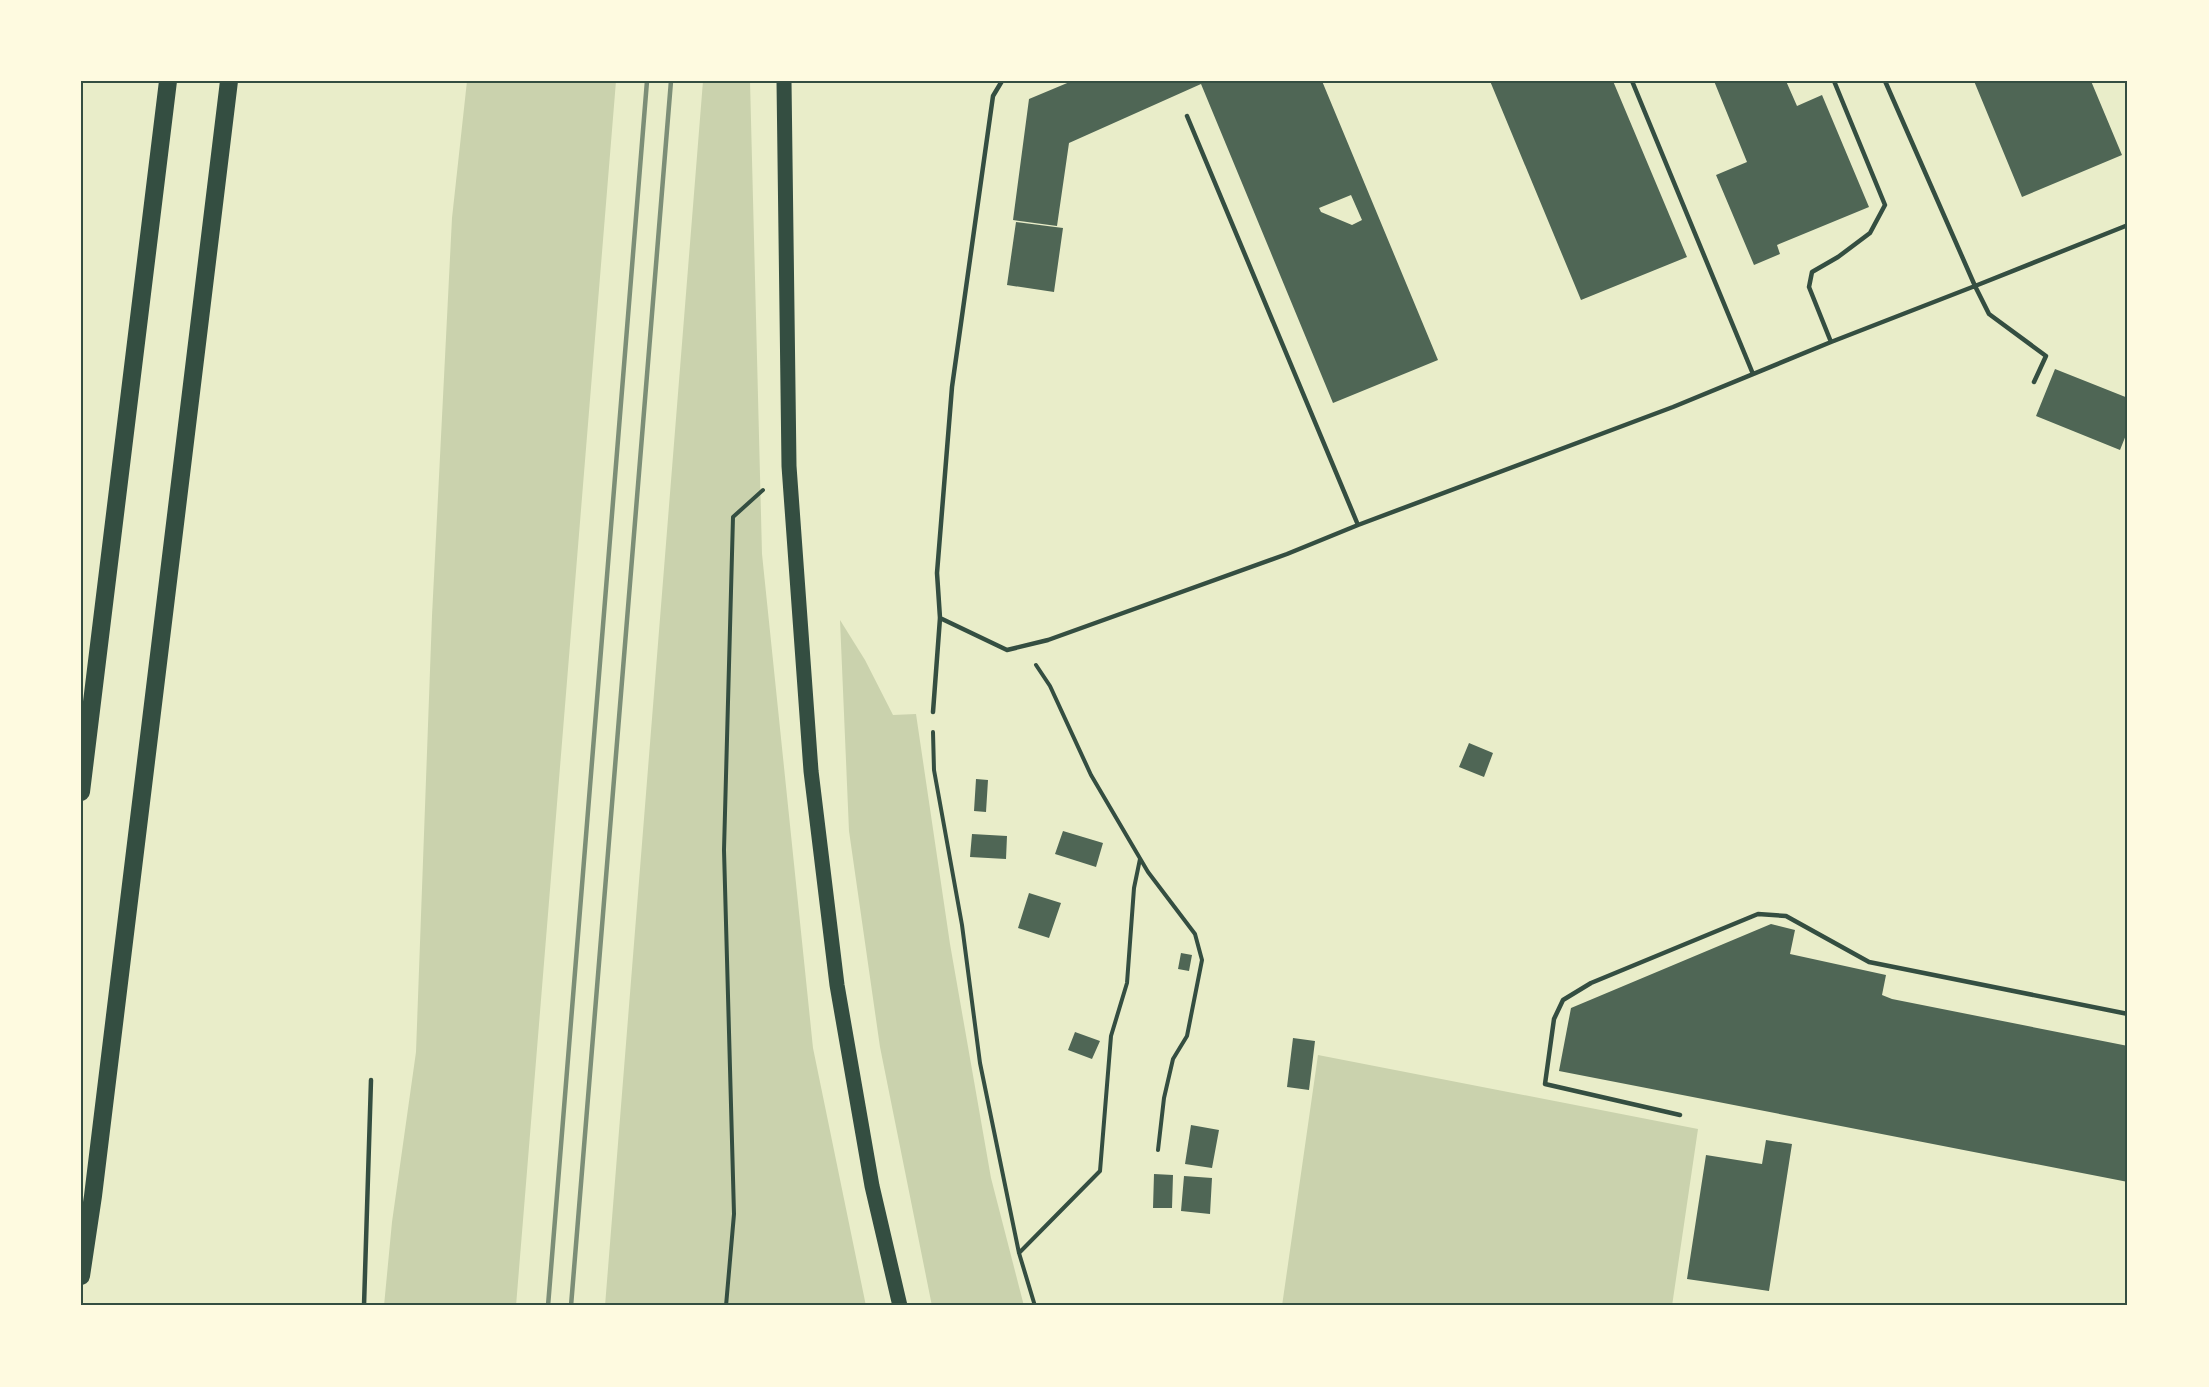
<svg xmlns="http://www.w3.org/2000/svg" width="2209" height="1387" font-family="'Exo 2',sans-serif">
<style>
.green{fill:#cad2ad}
.building{fill:#4f6655;fill-rule:evenodd}
.lines{fill:none;stroke-linecap:round;stroke-linejoin:round}
.path{stroke:#344e41;stroke-width:4}
.service{stroke:#344e41;stroke-width:4.5}
.primary{stroke:#344e41;stroke-width:15}
.motorway{stroke:#344e41;stroke-width:18}
.rail{stroke:#7c8e77;stroke-width:4.5}
.neatline{fill:none;stroke:#344e41;stroke-width:2}
</style>
<rect width="100%" height="100%" fill="#e9edc9"/>
<path class="green" d="M 467,81 L 616,81 L 516,1306 L 384,1306 L 392,1222 L 416,1052 L 432,616 L 452,218 Z
M 703,81 L 750,81 L 762,554 L 813,1048 L 866,1306 L 605,1306 Z
M 840,620 L 865,660 L 893,715 L 916,714 L 950,944 L 991,1178 L 1024,1306 L 932,1306 L 880,1047 L 849,831 Z
M 1318,1055 L 1698,1129 L 1672,1306 L 1282,1306 Z"/>
<path class="building" d="M 1072,81 L 1322,81 L 1438,360 L 1333,403 L 1201,84 L 1069,143 L 1057,226 L 1013,220 L 1029,99 ZM 1351,195 L 1362,220 L 1352,225 L 1321,212 L 1319,208 Z
M 1490,81 L 1613,81 L 1687,257 L 1581,300 Z
M 1714,81 L 1786,81 L 1797,106 L 1822,95 L 1869,207 L 1777,245 L 1780,254 L 1754,265 L 1716,175 L 1747,162 Z
M 1974,81 L 2091,81 L 2122,155 L 2022,197 Z
M 1016,222 L 1063,228 L 1054,292 L 1007,285 Z
M 2055,369 L 2128,398 L 2128,430 L 2120,450 L 2036,416 Z
M 1469,743 L 1493,753 L 1484,777 L 1459,767 Z
M 976,779 L 988,780 L 986,812 L 974,811 Z
M 1063,831 L 1103,843 L 1096,867 L 1055,854 Z
M 972,834 L 1007,836 L 1006,859 L 970,857 Z
M 1029,893 L 1061,903 L 1049,938 L 1018,928 Z
M 1771,924 L 1795,930 L 1790,954 L 1886,975 L 1882,995 L 1892,999 L 2128,1046 L 2128,1182 L 1559,1071 L 1571,1008 Z
M 1181,953 L 1192,955 L 1189,971 L 1178,969 Z
M 1075,1032 L 1100,1041 L 1092,1059 L 1068,1050 Z
M 1293,1038 L 1315,1041 L 1309,1090 L 1287,1087 Z
M 1191,1125 L 1219,1130 L 1212,1168 L 1185,1164 Z
M 1766,1140 L 1792,1144 L 1769,1291 L 1687,1279 L 1706,1155 L 1762,1164 Z
M 1154,1174 L 1173,1175 L 1172,1208 L 1153,1208 Z
M 1184,1176 L 1212,1178 L 1210,1214 L 1181,1211 Z"/>
<g class="lines">
<path class="path" d="M 1036,665 L 1050,686 L 1091,775 L 1148,872 L 1195,934 L 1202,960 L 1187,1036 L 1173,1059 L 1164,1098 L 1158,1150
M 933,732 L 934,770 L 962,925 L 980,1063 L 1019,1253 L 1035,1306
M 1019,1253 L 1100,1171 L 1111,1036 L 1127,983 L 1134,888 L 1140,859
M 726,1306 L 734,1214 L 724,850 L 733,517 L 763,490"/>
<path class="service" d="M 1632,81 L 1753,374
M 1885,81 L 1975,286 L 2128,225
M 1187,116 L 1358,525
M 1831,342 L 1809,287 L 1812,272 L 1838,257 L 1870,233 L 1885,205 L 1834,81
M 940,618 L 1007,650 L 1048,640 L 1287,554 L 1358,525 L 1673,407 L 1831,342 L 1975,286 L 1989,314 L 2046,356 L 2034,382
M 933,712 L 940,618 L 937,573 L 952,387 L 993,96 L 1002,81
M 1680,1115 L 1545,1084 L 1554,1019 L 1563,1000 L 1591,983 L 1758,914 L 1786,916 L 1869,962 L 2128,1014
M 364,1306 L 371,1080"/>
<path class="primary" d="M 784,81 L 789,466 L 811,771 L 837,985 L 872,1186 L 900,1306"/>
<path class="motorway" d="M 81,792 L 168,81
M 81,1276 L 93,1196 L 229,81"/>
<path class="rail" d="M 548,1306 L 647,81
M 571,1306 L 671,81"/>
</g>
<rect width="2209" height="1387" fill="none" stroke="#fefae0" stroke-width="165"/>
<rect x="82" y="82" width="2044" height="1222" class="neatline"/>
</svg>
